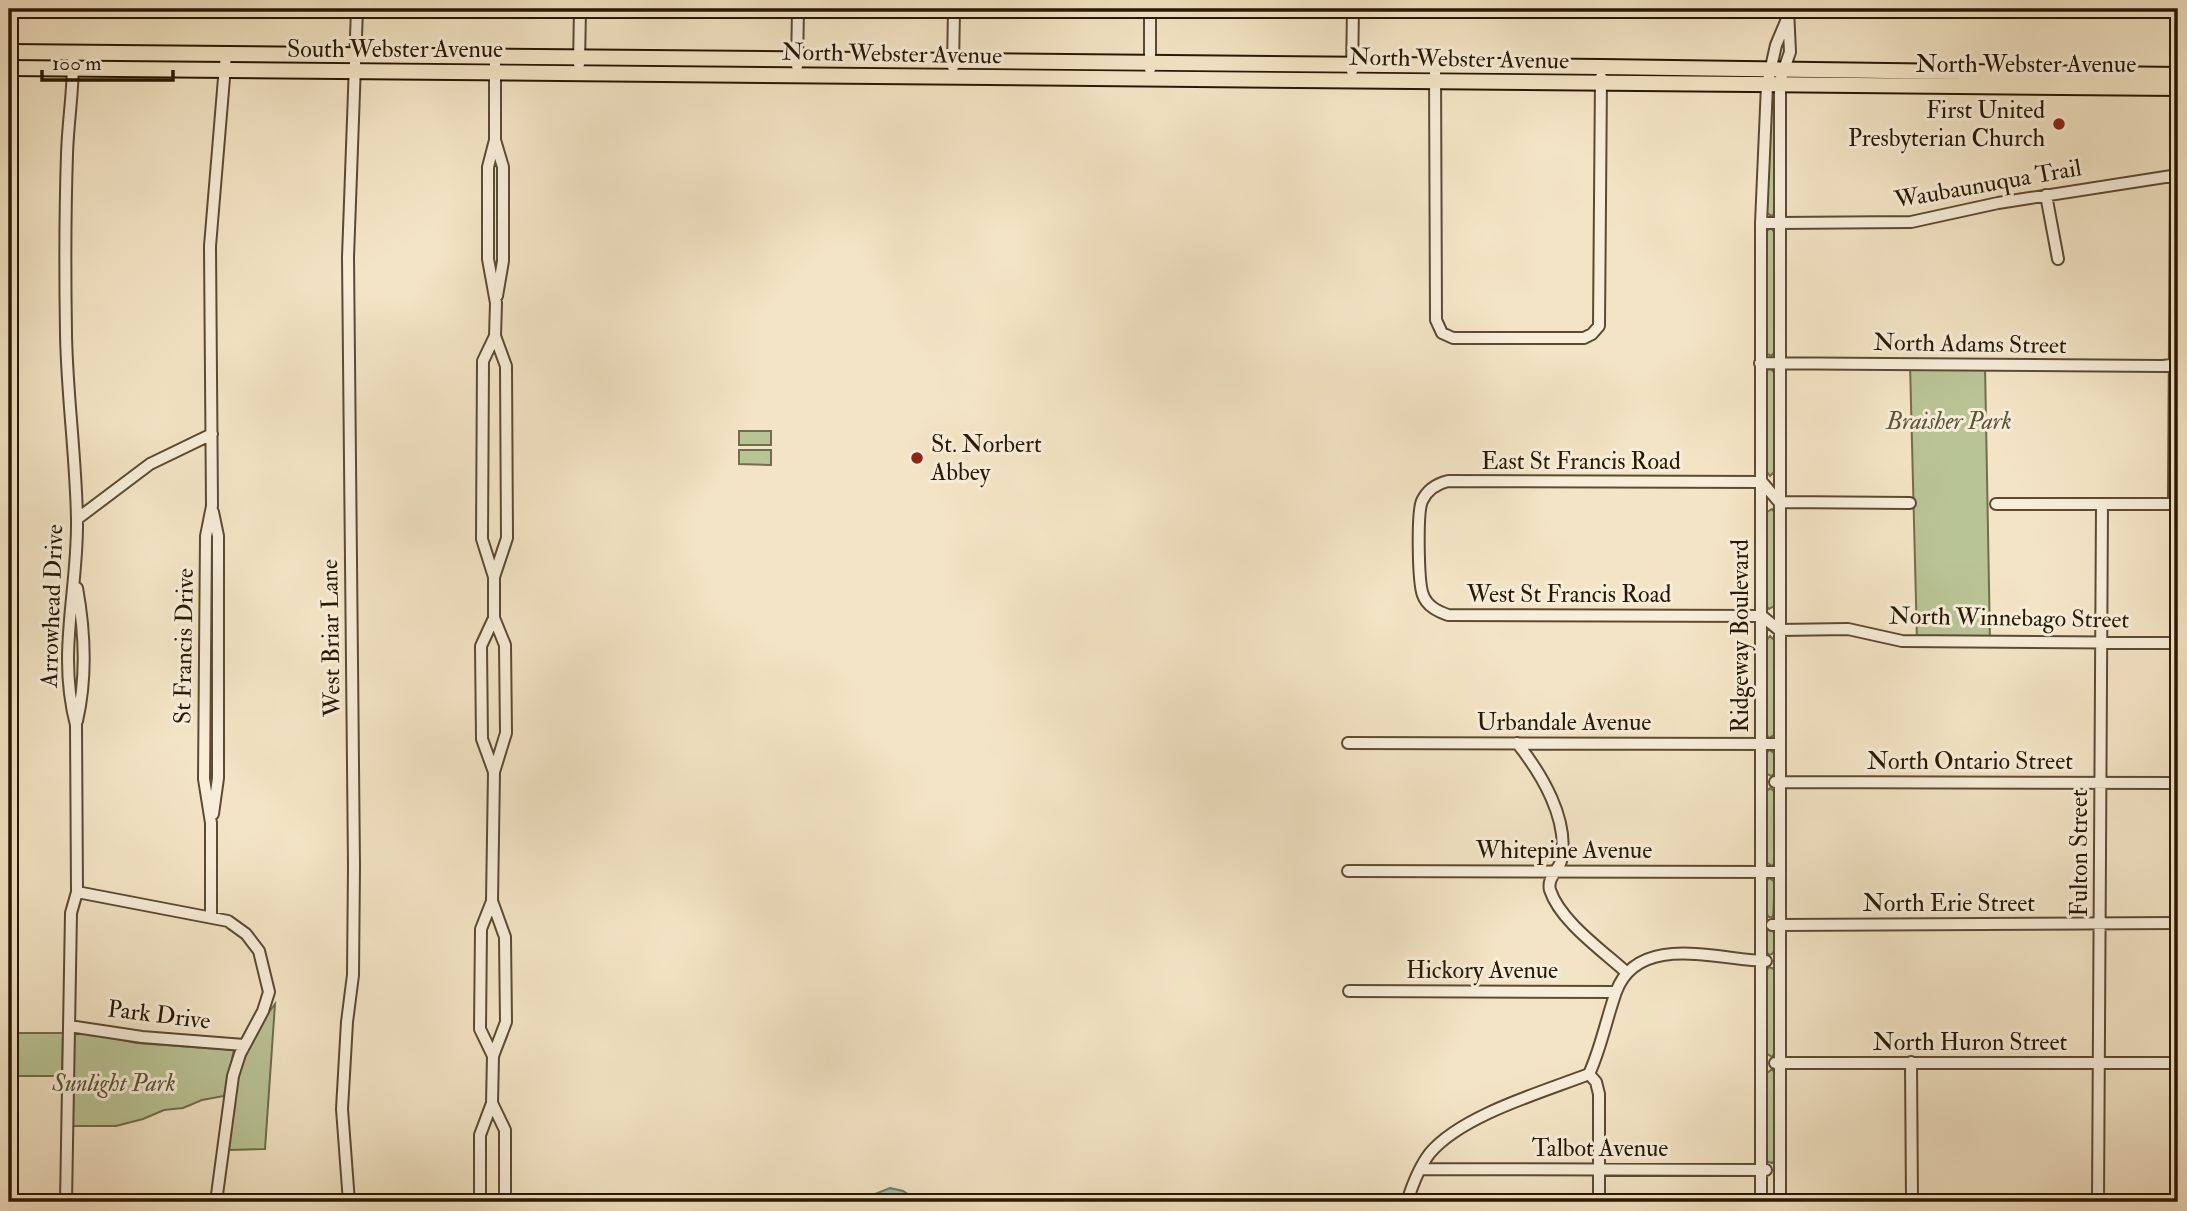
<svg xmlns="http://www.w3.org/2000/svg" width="2187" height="1211" font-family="'IM FELL Double Pica',serif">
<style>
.green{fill:#b9c496;stroke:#706e4c;stroke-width:2}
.water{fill:url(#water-waves);stroke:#6d7c6d;stroke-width:2}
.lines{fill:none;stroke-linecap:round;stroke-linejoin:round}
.minor-casing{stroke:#5b4b33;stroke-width:14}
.major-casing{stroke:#281802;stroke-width:18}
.minor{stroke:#f7edd9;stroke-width:10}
.major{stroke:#f3e4c5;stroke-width:14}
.poi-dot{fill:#8f2418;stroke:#f7edd9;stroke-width:2.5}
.labels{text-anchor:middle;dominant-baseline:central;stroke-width:6;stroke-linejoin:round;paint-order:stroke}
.street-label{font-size:24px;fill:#281802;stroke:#f7edd9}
.poi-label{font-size:24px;fill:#281802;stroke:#f7edd9;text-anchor:end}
.park-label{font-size:24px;font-style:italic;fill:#5b5436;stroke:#f7edd9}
</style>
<defs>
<pattern id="water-waves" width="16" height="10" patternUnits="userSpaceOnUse" patternTransform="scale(1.75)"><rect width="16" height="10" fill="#9bbfb4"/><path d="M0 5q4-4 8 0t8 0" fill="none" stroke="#86a399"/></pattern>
</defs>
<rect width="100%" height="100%" fill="#f3e4c5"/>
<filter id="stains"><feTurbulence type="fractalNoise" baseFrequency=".00286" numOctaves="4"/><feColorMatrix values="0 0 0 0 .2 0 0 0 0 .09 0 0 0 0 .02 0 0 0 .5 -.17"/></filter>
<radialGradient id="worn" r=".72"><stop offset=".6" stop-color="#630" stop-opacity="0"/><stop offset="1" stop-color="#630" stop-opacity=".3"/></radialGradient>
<path class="green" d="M 1772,94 L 1774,97 L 1775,213 L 1772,216 L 1766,213 Z
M 1769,229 L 1772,229 L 1774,232 L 1775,352 L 1771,356 L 1766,353 L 1766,232 Z
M 1910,364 L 1985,365 L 1990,642 L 1917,641 Z
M 1769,368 L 1774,372 L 1774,472 L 1770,476 L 1767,472 L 1766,373 Z
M 739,431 L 771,431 L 771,445 L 739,445 Z
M 739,450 L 771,450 L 771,465 L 739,464 Z
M 1772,509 L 1774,512 L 1774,606 L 1769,609 L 1766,605 L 1767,512 Z
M 1770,636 L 1774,640 L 1774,735 L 1769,738 L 1766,734 L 1766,641 Z
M 1770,750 L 1775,754 L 1774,774 L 1771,776 L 1766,773 L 1766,753 Z
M 1770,788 L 1775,792 L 1775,862 L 1772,866 L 1766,862 L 1766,792 Z
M 1769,878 L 1775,882 L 1773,917 L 1769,917 L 1766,913 L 1766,882 Z
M 1769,929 L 1775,933 L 1774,951 L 1772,954 L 1769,955 L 1766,951 L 1766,932 Z
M 1769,967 L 1774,969 L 1774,1054 L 1772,1057 L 1766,1053 L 1766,972 Z
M 275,1004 L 265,1149 L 229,1150 C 231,1095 240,1049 275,1004 Z
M 72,1030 L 137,1043 L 234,1050 L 224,1096 L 202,1100 L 183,1108 L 164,1110 L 143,1119 L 116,1126 L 70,1126 Z
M 9,1033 L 63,1033 L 62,1076 L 9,1076 Z
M 1772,1069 L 1774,1072 L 1775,1160 L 1772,1163 L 1766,1161 L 1766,1074 Z"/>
<path class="water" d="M 890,1188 L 903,1191 L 920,1202 L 855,1202 Z"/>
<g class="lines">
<defs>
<path id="minor" d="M 579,64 L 580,9
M 797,66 L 798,9
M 1435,66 L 1436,320 L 1442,333 L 1453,338 L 1584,338 L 1592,334 L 1599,326 L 1601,77
M 953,67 L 954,9
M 1150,69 L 1150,9
M 1352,71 L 1353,9
M 495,140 L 503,167 L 503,261 L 497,296
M 2046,195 L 2058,259
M 1761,223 L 1911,222 L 1998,203 L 2178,175
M 1760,363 L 2163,366 L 2178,364
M 1910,503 L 1779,502 L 1762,482 L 1448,481 C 1436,484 1427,490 1422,501 C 1417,512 1418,583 1423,595 C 1427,606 1437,611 1448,615 L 1762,616 L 1779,630 L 1848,629 L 1902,641 L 2178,643
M 1996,504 L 2178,504
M 2174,504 L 2176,175
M 77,519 L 150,464 L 212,434
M 494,577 L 507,538 L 506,366 L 495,336
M 494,618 L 505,645 L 506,733 L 494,772
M 77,721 C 87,677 85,632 77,588
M 1348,743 L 1779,744
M 1517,743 C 1541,773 1570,820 1561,861 C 1558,871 1547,878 1550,890 C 1560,921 1603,951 1626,972
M 1775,782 L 2178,783
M 213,814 L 218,778 L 218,536 L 213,512
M 1348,871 L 1779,872
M 77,892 L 228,921 L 246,934 L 259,951 L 269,992 L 263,1011 L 240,1054 L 233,1076 L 216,1202
M 492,901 L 505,937 L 506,1022 L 493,1056
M 211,917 L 211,823 L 204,779 L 206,536 L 212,506 L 210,246 L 226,54
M 1772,925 L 2178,923
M 1349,991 L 1616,992
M 69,1026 L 142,1037 L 244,1045
M 1911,1062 L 1912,1202
M 1775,1063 L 2178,1063
M 492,1103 L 505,1130 L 505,1202
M 1421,1169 L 1766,1170
M 66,1202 L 71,913 L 77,892 L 76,725 C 57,653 78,591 77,520 C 76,457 67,396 66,334 C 65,274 65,214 67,154 C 68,120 74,87 73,53
M 349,1202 L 342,1109 L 347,1022 L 353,975 L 354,866 L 348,257 L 357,9
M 480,1202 L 480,1135 L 492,1103 L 493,1056 L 480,1029 L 481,929 L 492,901 L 494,772 L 482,739 L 481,646 L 494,618 L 494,577 L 482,539 L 483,361 L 495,336 L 496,303 L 488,259 L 488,167 L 495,140 L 495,57
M 1407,1202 C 1412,1186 1419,1167 1430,1153 C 1462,1115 1543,1092 1589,1074
M 1599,1202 L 1599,1094 L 1596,1082 L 1589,1074 C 1601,1048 1606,1020 1616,992 C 1638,932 1718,960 1766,961
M 1761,1202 L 1761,223 L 1767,85 L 1776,45 L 1787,19
M 1780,1202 L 1780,93 L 1781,78 L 1790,52 L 1788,9
M 2098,1202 L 2102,504"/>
<path id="major" d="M 9,52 L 1601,67 L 2178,75
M 9,68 L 2178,88"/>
</defs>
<use href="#minor" class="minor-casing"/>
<use href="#major" class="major-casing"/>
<use href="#minor" class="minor"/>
<use href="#major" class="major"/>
</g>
<g class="poi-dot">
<circle cx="2059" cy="124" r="7"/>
<circle cx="917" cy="458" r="7"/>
</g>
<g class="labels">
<g class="street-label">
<text x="395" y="49">South Webster Avenue</text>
<text transform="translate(892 54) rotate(1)">North Webster Avenue</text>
<text transform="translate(1459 59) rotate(1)">North Webster Avenue</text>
<text x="2026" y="64">North Webster Avenue</text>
<text transform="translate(1988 184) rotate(-10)">Waubaunuqua Trail</text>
<text transform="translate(1970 344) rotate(1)">North Adams Street</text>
<text x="1581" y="461">East St Francis Road</text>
<text x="1569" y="594">West St Francis Road</text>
<text transform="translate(52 606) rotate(-88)">Arrowhead Drive</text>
<text transform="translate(2009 618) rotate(1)">North Winnebago Street</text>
<text transform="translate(1740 636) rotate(-90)">Ridgeway Boulevard</text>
<text transform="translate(331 638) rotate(-91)">West Briar Lane</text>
<text transform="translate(184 646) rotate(-89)">St Francis Drive</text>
<text x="1564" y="722">Urbandale Avenue</text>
<text x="1970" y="761">North Ontario Street</text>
<text x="1564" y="850">Whitepine Avenue</text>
<text transform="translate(2079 853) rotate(-90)">Fulton Street</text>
<text x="1949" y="903">North Erie Street</text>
<text x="1482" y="970">Hickory Avenue</text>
<text transform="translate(159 1015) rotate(7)">Park Drive</text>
<text x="1970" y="1042">North Huron Street</text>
<text x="1600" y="1148">Talbot Avenue</text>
</g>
<g class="poi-label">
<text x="2045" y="110">First United<tspan x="2045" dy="28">Presbyterian Church</tspan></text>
<text x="931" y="444" text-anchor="start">St. Norbert<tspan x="931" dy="28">Abbey</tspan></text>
</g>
<g class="park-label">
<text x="1949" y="421">Braisher Park</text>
<text x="114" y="1083">Sunlight Park</text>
</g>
</g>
<rect width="2187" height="1211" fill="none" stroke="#f3e4c5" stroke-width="35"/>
<rect x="10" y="10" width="2166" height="1190" fill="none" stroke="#281802" stroke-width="3.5"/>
<rect x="18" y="18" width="2152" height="1176" fill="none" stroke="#281802" stroke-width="2"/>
<path d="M42 70v10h131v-10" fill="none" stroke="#281802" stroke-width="3.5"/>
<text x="52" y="70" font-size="21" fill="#281802" stroke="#f7edd9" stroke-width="5" paint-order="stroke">100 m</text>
<rect width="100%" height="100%" filter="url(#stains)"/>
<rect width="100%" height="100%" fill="url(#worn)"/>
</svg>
